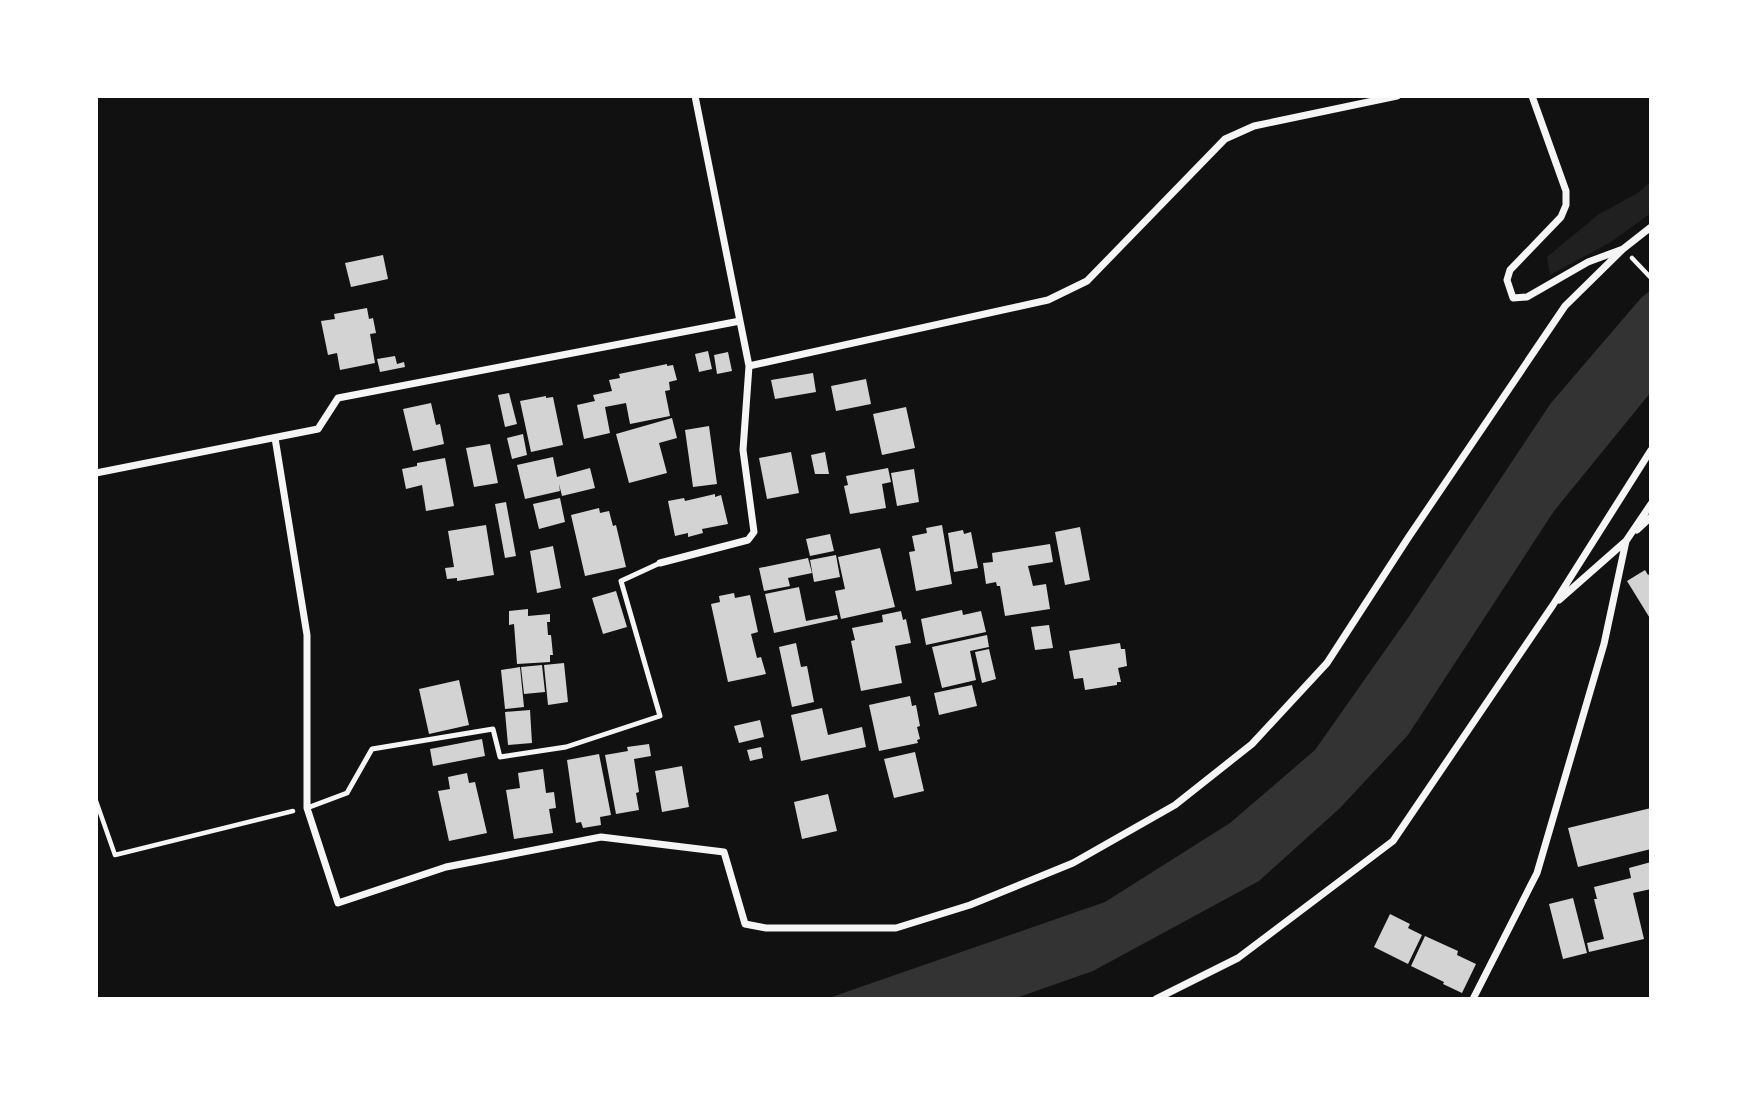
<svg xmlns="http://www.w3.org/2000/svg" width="1747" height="1095" font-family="'PT Sans Narrow',sans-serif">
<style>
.green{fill:#202020}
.water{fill:#333}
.building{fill:#d3d3d3}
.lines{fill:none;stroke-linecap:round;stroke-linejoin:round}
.path{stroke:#f5f5f5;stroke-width:4.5}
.service{stroke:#f5f5f5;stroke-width:5}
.minor{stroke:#f5f5f5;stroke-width:7}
</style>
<rect width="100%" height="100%" fill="#111"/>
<path class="green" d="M 1651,181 L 1651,213 L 1611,242 L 1550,275 L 1547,257 L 1599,214 L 1638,193 Z"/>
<path class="water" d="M 1651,290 L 1651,392 L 1554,511 L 1408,735 L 1340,808 L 1259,881 L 1093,971 L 1013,999 L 826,999 L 1105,902 L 1230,823 L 1315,750 L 1410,615 L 1551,403 L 1641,298 Z"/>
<path class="building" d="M 383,255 L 388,279 L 351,287 L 345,263 Z
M 367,308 L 369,319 L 373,318 L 376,333 L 370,334 L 375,363 L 340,370 L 337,353 L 328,355 L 321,321 L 335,319 L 334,314 Z
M 708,351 L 712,369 L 699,372 L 695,354 Z
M 728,352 L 732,371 L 717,374 L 714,355 Z
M 395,356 L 397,364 L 404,362 L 405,367 L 380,372 L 377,359 Z
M 667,364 L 667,366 L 673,365 L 677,380 L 669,382 L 670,390 L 665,391 L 670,416 L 630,424 L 626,403 L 605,407 L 610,433 L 584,439 L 577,405 L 595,401 L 593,395 L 612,391 L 609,380 L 620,378 L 619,374 Z
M 813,373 L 816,392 L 775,399 L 771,380 Z
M 866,379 L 871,404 L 836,411 L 831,386 Z
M 509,393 L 517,424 L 505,427 L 498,395 Z
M 546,396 L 546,398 L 553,397 L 563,445 L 531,452 L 520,401 Z
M 431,403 L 436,425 L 440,424 L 444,444 L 413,451 L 403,409 Z
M 906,407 L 915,448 L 882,455 L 873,414 Z
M 672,418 L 677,438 L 659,443 L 667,473 L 629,483 L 616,434 Z
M 709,426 L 717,484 L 693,487 L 685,430 Z
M 523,434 L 527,455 L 512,459 L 507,438 Z
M 490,444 L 498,483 L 474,487 L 466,448 Z
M 791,452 L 799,493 L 767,499 L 759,458 Z
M 825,452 L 829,474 L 815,474 L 811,455 Z
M 553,457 L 557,477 L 590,468 L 595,488 L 562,496 L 559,484 L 560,491 L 525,499 L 517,465 Z
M 445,458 L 454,506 L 426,511 L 422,485 L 406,489 L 402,469 L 417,466 L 417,463 Z
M 888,468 L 891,482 L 882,484 L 886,508 L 850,514 L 844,486 L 848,485 L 846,476 Z
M 914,469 L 919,502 L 897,506 L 891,473 Z
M 715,494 L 715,497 L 721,495 L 728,524 L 702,529 L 703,533 L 688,537 L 688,533 L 675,536 L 668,501 L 684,498 L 685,501 Z
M 560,498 L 565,522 L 539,529 L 533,504 Z
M 506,502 L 516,556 L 505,558 L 495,504 Z
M 599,508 L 600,513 L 609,511 L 613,526 L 616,525 L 626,567 L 585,576 L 571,515 Z
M 486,525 L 494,575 L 457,581 L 457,578 L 447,579 L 445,568 L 454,567 L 448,531 Z
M 942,525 L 952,584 L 916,591 L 909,552 L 915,551 L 912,536 L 927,533 L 926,528 Z
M 1080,527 L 1090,580 L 1065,585 L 1055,532 Z
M 963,530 L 964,534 L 971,532 L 978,568 L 954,572 L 948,533 Z
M 830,534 L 834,551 L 810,556 L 806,539 Z
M 1050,544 L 1053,562 L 1028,566 L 1033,586 L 1046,584 L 1050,609 L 1005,616 L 1000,586 L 997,586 L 996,582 L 986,584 L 983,563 L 993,562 L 992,553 Z
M 553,546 L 561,588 L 537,593 L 530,551 Z
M 880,548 L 895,607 L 841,619 L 835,591 L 845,589 L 838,557 Z
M 836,555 L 840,577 L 814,582 L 810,560 Z
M 808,558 L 812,573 L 788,578 L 790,586 L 764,591 L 759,568 Z
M 1645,570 L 1648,575 L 1651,573 L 1651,620 L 1627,581 Z
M 799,587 L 806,621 L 837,615 L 838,619 L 774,633 L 765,594 Z
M 616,591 L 627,627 L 603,634 L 592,598 Z
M 734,593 L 735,598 L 750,595 L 758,632 L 751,634 L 757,658 L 761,657 L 766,674 L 728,682 L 711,604 L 720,602 L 719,596 Z
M 528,609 L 528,616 L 550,614 L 550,622 L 547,622 L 548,635 L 551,635 L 553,655 L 550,655 L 550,662 L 517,664 L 514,624 L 509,625 L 509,611 Z
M 962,610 L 963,615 L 981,611 L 986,632 L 926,645 L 921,619 Z
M 901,611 L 903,620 L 906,619 L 911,643 L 895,646 L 902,683 L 861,691 L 851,641 L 855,640 L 852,628 L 883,622 L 882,615 Z
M 1049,625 L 1053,648 L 1035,650 L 1031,627 Z
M 987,635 L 989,647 L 970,651 L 976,680 L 942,688 L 932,647 Z
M 796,643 L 801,667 L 807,666 L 814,702 L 792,707 L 779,647 Z
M 1120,643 L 1121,649 L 1125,649 L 1127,666 L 1118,668 L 1121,682 L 1117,682 L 1117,685 L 1085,690 L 1083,678 L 1074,679 L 1069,651 Z
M 989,649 L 996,679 L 982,683 L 975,652 Z
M 564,663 L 568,702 L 548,705 L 544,665 Z
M 542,665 L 545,692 L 524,694 L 521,667 Z
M 520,667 L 524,707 L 505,709 L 501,670 Z
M 459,680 L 469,725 L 429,734 L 419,689 Z
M 972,685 L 977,706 L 939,715 L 934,693 Z
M 910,696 L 912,706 L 916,705 L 920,726 L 917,727 L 920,739 L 917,740 L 918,743 L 879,751 L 869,705 Z
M 822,708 L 828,735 L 862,727 L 866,747 L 801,761 L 791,715 Z
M 530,710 L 532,743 L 508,745 L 505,712 Z
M 760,720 L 764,737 L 739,743 L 734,726 Z
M 482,739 L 485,756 L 433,766 L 430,749 Z
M 649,744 L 651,756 L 634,759 L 639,792 L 636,793 L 639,810 L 616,814 L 605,755 L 628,751 L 627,747 Z
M 761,747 L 763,758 L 750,761 L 747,750 Z
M 915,752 L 924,791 L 894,798 L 884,759 Z
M 599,754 L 611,815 L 600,817 L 601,825 L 583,828 L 581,822 L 576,823 L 567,760 Z
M 682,766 L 689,807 L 662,812 L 655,771 Z
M 543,769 L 546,793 L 554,792 L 556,808 L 549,809 L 553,833 L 514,839 L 506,790 L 520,788 L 518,773 Z
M 467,773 L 469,783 L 475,782 L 487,833 L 449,841 L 438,791 L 450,789 L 448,777 Z
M 828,794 L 837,831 L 802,839 L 794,802 Z
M 1651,808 L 1651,849 L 1578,867 L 1568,828 Z
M 1651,862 L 1651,889 L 1633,893 L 1644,939 L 1589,952 L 1587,943 L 1604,939 L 1594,899 L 1597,899 L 1594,887 L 1631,878 L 1629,868 Z
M 1573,898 L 1587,953 L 1563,959 L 1549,904 Z
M 1390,914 L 1410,924 L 1408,928 L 1422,935 L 1408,964 L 1374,947 Z
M 1425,936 L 1458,951 L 1457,955 L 1476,964 L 1462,993 L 1443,984 L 1444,982 L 1411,966 Z"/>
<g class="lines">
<path class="path" d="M 1632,258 L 1651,278
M 96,801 L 115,855 L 293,811"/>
<path class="service" d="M 307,808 L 347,793 L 372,749 L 493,729 L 500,757 L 566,747 L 660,716 L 621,581 L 660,563"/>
<path class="minor" d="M 1532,96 L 1566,191 L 1566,205 L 1561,217 L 1510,270 L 1507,280 L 1513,298 L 1527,297 L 1588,262 L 1623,249 L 1651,227
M 749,366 L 1048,300 L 1087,281 L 1225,139 L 1254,126 L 1397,96
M 275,438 L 307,635 L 307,808 L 338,903 L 446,867 L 601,837 L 724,852 L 745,924 L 766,928 L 896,928 L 970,905 L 1073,863 L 1175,805 L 1252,744 L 1327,663 L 1408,538 L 1565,306 L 1623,249
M 96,473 L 318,429 L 338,398 L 740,321
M 1637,530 L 1651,517
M 660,563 L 748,540 L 754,532 L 743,450 L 749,366 L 695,96
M 1559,600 L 1626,541
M 1156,999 L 1238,958 L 1393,841 L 1553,605 L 1651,450
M 1473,999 L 1537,873 L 1604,644 L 1626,541 L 1651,504"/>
</g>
<rect width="1747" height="1095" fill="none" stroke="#ffffff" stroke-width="196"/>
</svg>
